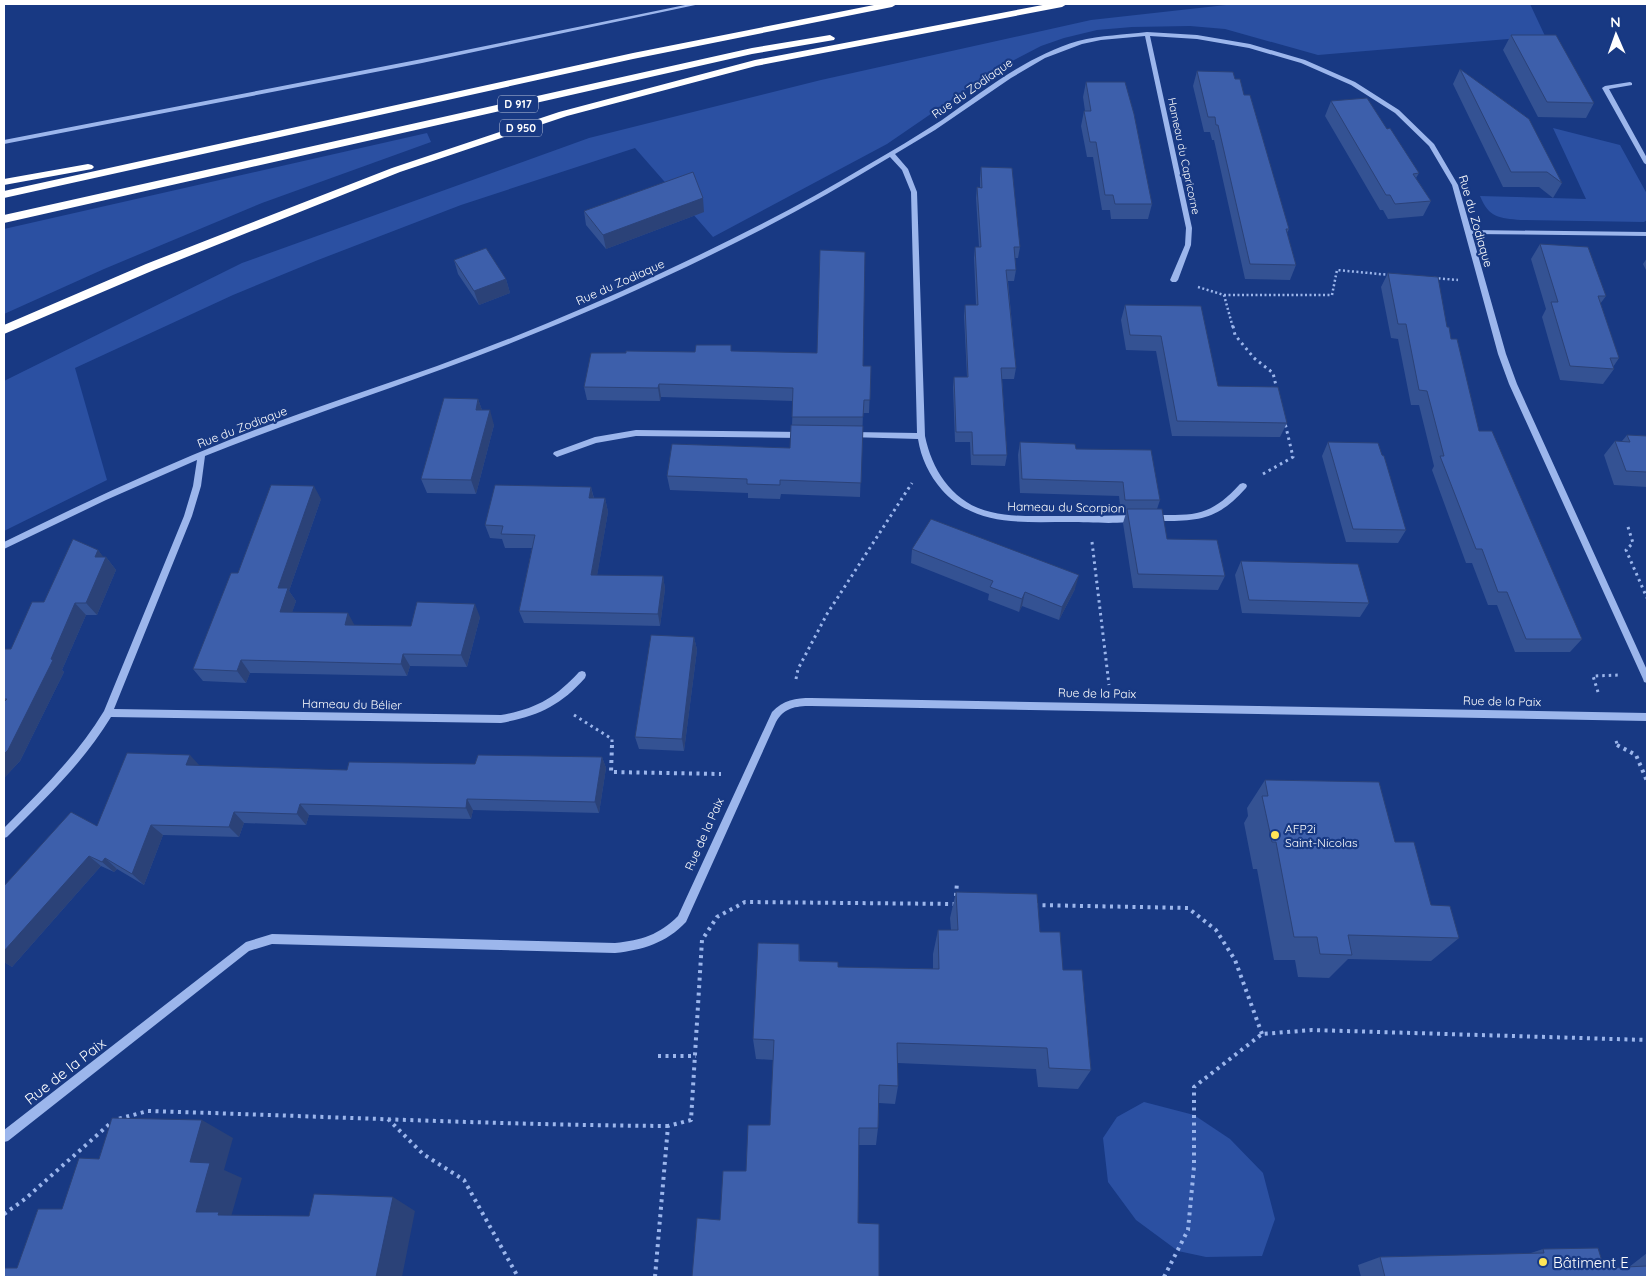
<svg xmlns="http://www.w3.org/2000/svg" width="1651" height="1281" font-family="Quicksand,sans-serif">
<style>
.green{fill:#2b50a2}
.lines{fill:none;stroke-linecap:round;stroke-linejoin:round}
.path-far2{stroke:#9cb6ec;stroke-width:2.5;stroke-dasharray:2 2.5;stroke-linecap:butt}
.path-far1{stroke:#9cb6ec;stroke-width:3;stroke-dasharray:2.5 4;stroke-linecap:butt}
.path{stroke:#9cb6ec;stroke-width:4;stroke-dasharray:3 4.5;stroke-linecap:butt}
.minor{fill:#9cb6ec;fill-rule:evenodd}
.highway{fill:#fff;fill-rule:evenodd}
.wall{fill:#345293}
.shaded-wall{fill:#2b4278}
.building{fill:#3d5fab;stroke:#2b4278}
.poi-dot{fill:#ffe557;stroke:#183983;stroke-width:2}
.labels{text-anchor:middle;dominant-baseline:central;stroke-width:4.5;stroke-linejoin:round;paint-order:stroke}
.shield{fill:#183983;stroke:#bac4da;stroke-width:1}
.shield-label{font-size:11px;font-weight:bold;fill:#fff}
.far-street-label{font-size:11px;fill:#fff;stroke:#183983}
.street-label{font-size:12px;fill:#fff;stroke:#183983}
.poi-label{font-size:12px;fill:#fff;stroke:#183983;text-anchor:start}
.near-street-label{font-size:15px;fill:#fff;stroke:#183983}
.near-poi-label{font-size:15px;fill:#fff;stroke:#183983;text-anchor:start}
</style>
<rect width="100%" height="100%" fill="#183983"/>
<path class="green" d="M 1235,4 L 1530,4 L 1545,36 L 1318,55 L 1225,29 L 1190,26 L 1132,27 L 1097,30 L 1064,38 L 1041,46 L 995,70 L 887,144 L 713,237 L 635,148 L 461,205 L 318,260 L 233,295 L 75,368 L 107,480 L 4,531 L 4,381 L 242,263 L 589,138 L 821,80 L 1091,20 Z
M 1553,128 L 1620,145 L 1647,194 L 1647,220 L 1644,222 L 1521,220 C 1499,218 1489,218 1480,196 L 1586,199 Z
M 427,133 L 431,142 L 262,203 L 104,269 L 4,314 L 4,229 Z
M 1144,1102 L 1194,1115 L 1230,1139 L 1263,1173 L 1275,1219 L 1262,1256 L 1206,1257 L 1178,1251 L 1136,1220 L 1108,1182 L 1103,1138 L 1117,1117 Z"/>
<g class="lines">
<path class="path-far2" d="M 1434,278 L 1458,280
M 1198,287 L 1224,295 L 1233,328
M 1224,295 L 1332,295 L 1337,270 L 1390,275"/>
<path class="path-far1" d="M 1233,326 L 1235,335 L 1254,358 L 1273,373 L 1277,390
M 1263,474 L 1293,457 L 1285,423
M 1628,527 L 1633,543 L 1626,550 L 1647,598
M 1092,542 L 1109,685
M 796,679 L 798,669 L 827,614 L 912,483
M 1598,692 L 1593,676 L 1619,675
M 574,715 L 612,739 L 612,746
M 1616,741 L 1618,746"/>
<path class="path" d="M 612,745 L 611,772 L 721,774
M 1617,745 L 1636,755 L 1647,781
M 956,896 L 957,882
M 1035,905 L 1188,908 L 1216,930 L 1235,960 L 1262,1034
M 658,1056 L 696,1056
M 388,1119 L 423,1154 L 464,1180 L 518,1277
M 4,1214 L 25,1199 L 114,1120 L 148,1111 C 321,1116 495,1125 668,1126
M 655,1277 L 668,1126 L 691,1120 L 702,940 L 717,917 L 745,902 L 957,904
M 1164,1277 L 1188,1230 L 1194,1167 L 1194,1087 L 1262,1034 L 1312,1030 L 1647,1040"/>
<path class="minor" d="M 690,4 L 700,4 L 422,63 L 4,144 L 4,140 L 422,59 Z
M 1147,32 L 1197,35 L 1250,44 L 1305,60 L 1355,82 L 1399,110 L 1434,144 L 1458,185 L 1471,230 L 1647,232 L 1647,236 L 1472,234 L 1506,354 L 1517,384 L 1647,670 L 1647,683 L 1644,682 L 1643,679 L 1509,384 L 1498,354 L 1452,185 L 1429,146 L 1395,113 L 1351,85 L 1301,63 L 1249,48 L 1197,39 L 1150,36 L 1192,228 L 1191,245 L 1178,280 L 1176,282 L 1172,282 L 1170,280 L 1185,245 L 1186,228 L 1145,36 L 1101,40 L 1082,44 L 1045,58 L 1011,78 L 935,130 L 895,154 L 908,169 L 917,192 L 925,436 C 932,471 954,504 991,512 C 1011,517 1032,516 1052,516 C 1080,516 1108,516 1136,515 L 1140,518 L 1139,520 C 1122,525 1089,522 1070,522 C 1025,522 975,527 942,490 C 929,475 921,458 918,439 L 849,437 L 848,435 L 849,433 L 852,432 L 917,433 L 911,192 L 902,170 L 890,157 C 759,237 619,302 475,357 C 385,391 294,420 205,456 L 201,486 L 192,516 L 114,709 L 501,715 C 536,709 555,698 579,672 L 582,671 L 585,672 L 586,675 L 585,678 C 560,706 538,716 501,723 L 111,717 C 83,763 45,799 7,837 L 4,838 L 4,828 C 40,791 77,756 104,711 L 184,516 L 193,486 L 197,460 L 106,500 L 4,549 L 4,542 C 79,505 156,469 234,438 C 301,412 369,390 437,366 C 512,339 586,308 659,274 C 730,241 800,206 866,166 C 892,151 917,136 942,120 C 985,90 1027,56 1078,41 C 1101,35 1124,35 1147,32 Z
M 1630,82 L 1632,83 L 1632,85 L 1609,89 L 1647,158 L 1647,165 L 1644,163 L 1602,88 L 1605,86 Z
M 636,430 L 801,432 L 805,435 L 801,438 L 636,436 L 596,443 L 557,457 L 553,454 L 554,452 L 595,437 Z
M 1243,483 L 1246,484 L 1247,486 L 1246,488 C 1220,517 1203,521 1165,521 C 1159,521 1151,523 1147,518 L 1151,515 C 1194,515 1209,518 1240,484 Z
M 811,698 L 1647,713 L 1647,721 L 811,706 C 795,706 784,708 776,722 L 686,922 C 666,943 643,950 615,953 L 272,944 L 249,951 L 8,1141 L 4,1142 L 4,1130 L 246,942 L 272,934 L 615,943 C 642,940 659,935 678,916 L 772,712 C 783,700 796,698 811,698 Z"/>
<path class="highway" d="M 879,4 L 897,4 L 892,7 L 633,59 L 4,198 L 4,191 L 633,53 Z
M 1048,4 L 1067,4 L 1062,7 L 756,66 L 567,116 L 400,172 L 154,270 L 4,334 L 4,325 L 146,264 L 392,168 L 559,112 L 755,60 Z
M 830,35 L 835,38 L 834,40 L 752,54 L 4,223 L 4,215 L 752,48 Z
M 88,164 L 92,165 L 94,167 L 92,169 L 4,185 L 4,179 Z"/>
</g>
<path class="wall" d="M 1511,35 L 1594,103 L 1586,118 L 1538,117 L 1503,50 Z
M 1460,69 L 1562,183 L 1553,198 L 1539,187 L 1503,187 L 1453,84 Z
M 1197,71 L 1235,79 L 1244,95 L 1289,229 L 1287,233 L 1296,265 L 1290,280 L 1245,279 L 1214,140 L 1212,140 L 1210,132 L 1204,132 L 1193,86 Z
M 1086,82 L 1152,204 L 1148,219 L 1111,219 L 1110,210 L 1102,210 L 1093,157 L 1087,157 L 1081,126 L 1084,111 L 1085,111 L 1083,97 Z
M 1331,101 L 1387,129 L 1419,173 L 1416,178 L 1431,201 L 1423,216 L 1388,219 L 1383,210 L 1380,210 L 1325,116 Z
M 981,167 L 1020,247 L 1018,258 L 1015,258 L 1016,270 L 1014,281 L 1008,281 L 1016,368 L 1014,379 L 1002,379 L 1007,455 L 1005,466 L 971,465 L 970,442 L 955,442 L 953,387 L 954,377 L 967,377 L 964,316 L 965,305 L 976,305 L 974,258 L 975,247 L 979,247 L 976,198 L 977,187 L 980,187 L 980,178 Z
M 584,211 L 704,212 L 606,249 L 586,225 Z
M 1540,244 L 1606,296 L 1600,304 L 1619,358 L 1613,367 L 1614,369 L 1603,384 L 1560,380 L 1542,317 L 1546,309 L 1531,259 Z
M 1647,258 L 1647,272 L 1643,264 Z
M 454,260 L 506,279 L 510,293 L 479,305 L 458,274 Z
M 1388,273 L 1447,327 L 1451,339 L 1479,431 L 1582,639 L 1570,652 L 1515,652 L 1497,605 L 1488,605 L 1472,563 L 1466,563 L 1432,470 L 1434,466 L 1419,405 L 1411,405 L 1398,339 L 1391,338 L 1381,287 Z
M 1125,305 L 1218,386 L 1287,423 L 1280,437 L 1172,436 L 1156,351 L 1126,350 L 1121,320 Z
M 732,351 L 863,366 L 871,366 L 869,413 L 863,413 L 860,497 L 781,494 L 780,499 L 748,498 L 748,493 L 670,490 L 667,476 L 790,448 L 792,425 L 793,401 L 661,397 L 660,401 L 587,400 L 584,387 L 695,352 Z
M 478,399 L 482,410 L 494,425 L 476,494 L 427,493 L 421,479 Z
M 1627,435 L 1647,436 L 1647,487 L 1614,485 L 1604,455 L 1615,441 L 1622,441 Z
M 1020,442 L 1076,449 L 1160,500 L 1157,509 L 1167,539 L 1225,576 L 1218,590 L 1133,588 L 1123,523 L 1126,513 L 1121,513 L 1119,496 L 1020,493 L 1018,455 Z
M 1328,442 L 1406,530 L 1398,543 L 1346,542 L 1322,456 Z
M 591,487 L 594,498 L 605,498 L 608,512 L 597,575 L 663,576 L 665,589 L 660,626 L 524,623 L 519,611 L 532,548 L 505,548 L 502,539 L 490,538 L 485,525 Z
M 321,499 L 289,591 L 296,601 L 292,612 L 355,625 L 411,626 L 480,617 L 467,667 L 410,666 L 407,676 L 250,673 L 246,683 L 203,681 L 193,669 L 238,573 Z
M 912,549 L 1075,589 L 1059,620 L 1022,606 L 1019,612 L 988,600 L 989,594 L 911,563 Z
M 98,550 L 103,557 L 106,557 L 116,570 L 97,615 L 86,615 L 62,670 L 64,672 L 20,761 L 4,778 L 4,649 L 11,649 L 44,602 Z
M 1241,561 L 1369,603 L 1360,617 L 1242,613 L 1235,575 Z
M 694,637 L 697,650 L 684,751 L 639,749 L 635,737 Z
M 602,757 L 606,768 L 599,813 L 473,810 L 471,819 L 309,815 L 306,825 L 244,823 L 239,837 L 163,835 L 144,885 L 117,869 L 114,872 L 101,866 L 12,967 L 4,962 L 4,886 L 97,826 L 200,766 L 347,770 L 475,764 Z
M 1265,780 L 1395,842 L 1431,905 L 1459,938 L 1431,961 L 1348,959 L 1329,978 L 1298,977 L 1295,960 L 1274,960 L 1257,869 L 1253,869 L 1244,823 L 1248,816 L 1247,808 Z
M 956,892 L 1040,932 L 1063,970 L 1091,1070 L 1078,1089 L 1038,1087 L 1036,1069 L 898,1063 L 898,1086 L 895,1104 L 879,1103 L 878,1128 L 876,1145 L 859,1145 L 720,1220 L 770,1125 L 773,1060 L 756,1059 L 753,1039 L 799,944 L 800,961 L 838,967 L 933,969 L 933,954 L 938,930 L 951,930 L 950,918 Z
M 1543,1249 L 1604,1268 L 1629,1267 L 1647,1253 L 1647,1277 L 1361,1277 L 1358,1265 L 1380,1257 L 1528,1254 Z"/>
<path class="shaded-wall" d="M 703,198 L 704,212 L 606,249 L 603,235 Z
M 506,279 L 510,293 L 479,305 L 474,291 Z
M 659,384 L 661,397 L 660,401 L 658,388 Z
M 478,399 L 483,413 L 476,410 Z
M 490,410 L 494,425 L 476,494 L 471,480 Z
M 314,486 L 321,499 L 289,591 L 296,601 L 288,625 L 280,612 L 278,588 Z
M 591,487 L 594,500 L 589,498 Z
M 605,498 L 608,512 L 595,588 L 591,575 Z
M 98,550 L 105,559 L 106,557 L 116,570 L 97,615 L 86,603 L 95,557 Z
M 1079,575 L 1075,589 L 1059,620 L 1062,607 Z
M 663,576 L 665,589 L 660,626 L 658,614 Z
M 1025,592 L 1022,606 L 1019,612 L 1022,599 Z
M 75,603 L 86,615 L 62,670 L 64,672 L 20,761 L 4,778 L 4,754 L 51,659 Z
M 475,604 L 480,617 L 467,667 L 461,655 Z
M 348,613 L 355,626 L 345,625 Z
M 694,637 L 697,650 L 684,751 L 682,739 Z
M 403,654 L 410,666 L 407,676 L 401,664 Z
M 241,660 L 250,673 L 246,683 L 237,671 Z
M 190,755 L 200,766 L 186,765 Z
M 602,757 L 606,768 L 599,813 L 595,802 Z
M 467,799 L 473,810 L 471,819 L 466,808 Z
M 300,804 L 309,815 L 306,825 L 297,814 Z
M 234,812 L 244,823 L 239,837 L 229,827 Z
M 151,825 L 163,835 L 144,885 L 132,874 Z
M 89,856 L 101,866 L 12,967 L 4,962 L 4,951 Z
M 105,858 L 117,869 L 114,872 L 102,862 Z
M 202,1120 L 233,1138 L 224,1170 L 242,1178 L 231,1217 L 196,1212 L 190,1162 Z
M 393,1197 L 415,1211 L 402,1277 L 376,1277 Z"/>
<path class="building" d="M 1511,35 L 1556,35 L 1594,103 L 1547,102 Z
M 1460,69 L 1529,119 L 1562,183 L 1547,172 L 1511,172 Z
M 1197,71 L 1233,72 L 1235,79 L 1240,79 L 1244,95 L 1250,95 L 1289,229 L 1286,229 L 1296,265 L 1250,264 L 1218,125 L 1216,125 L 1215,117 L 1208,117 Z
M 1086,82 L 1125,82 L 1134,114 L 1152,204 L 1115,204 L 1113,195 L 1105,195 L 1096,142 L 1090,142 L 1084,111 L 1091,111 Z
M 1367,98 L 1387,129 L 1390,128 L 1419,173 L 1413,174 L 1431,201 L 1395,204 L 1390,195 L 1386,195 L 1331,101 Z
M 981,167 L 1012,168 L 1020,247 L 1014,247 L 1016,270 L 1006,270 L 1016,368 L 1001,368 L 1007,455 L 973,455 L 972,432 L 956,432 L 954,377 L 968,377 L 965,305 L 978,305 L 975,247 L 981,247 L 977,187 L 982,188 Z
M 693,172 L 703,198 L 603,235 L 584,211 Z
M 1540,244 L 1588,247 L 1606,296 L 1598,296 L 1619,358 L 1610,358 L 1614,369 L 1570,366 L 1551,302 L 1558,302 Z
M 486,248 L 506,279 L 474,291 L 454,260 Z
M 820,250 L 865,252 L 863,366 L 871,366 L 870,400 L 864,400 L 863,417 L 792,417 L 793,388 L 659,384 L 658,388 L 584,387 L 591,353 L 626,353 L 626,351 L 695,352 L 696,345 L 731,345 L 731,351 L 817,353 Z
M 1388,273 L 1438,277 L 1447,327 L 1449,327 L 1451,339 L 1457,339 L 1479,431 L 1492,431 L 1582,639 L 1526,639 L 1507,592 L 1498,592 L 1482,549 L 1476,549 L 1440,456 L 1444,456 L 1427,391 L 1419,390 L 1406,324 L 1398,324 Z
M 1125,305 L 1201,306 L 1218,386 L 1278,387 L 1287,423 L 1177,421 L 1161,336 L 1130,335 Z
M 444,398 L 478,399 L 476,410 L 490,410 L 471,480 L 421,479 Z
M 791,425 L 863,426 L 861,483 L 780,480 L 780,485 L 747,484 L 747,479 L 667,476 L 672,444 L 790,448 Z
M 1627,435 L 1647,436 L 1647,472 L 1626,471 L 1615,441 L 1630,442 Z
M 1020,442 L 1075,444 L 1076,449 L 1151,450 L 1160,500 L 1125,500 L 1123,482 L 1022,479 Z
M 1328,442 L 1378,443 L 1382,455 L 1384,456 L 1406,530 L 1353,529 Z
M 271,485 L 314,486 L 278,588 L 288,588 L 280,612 L 348,613 L 345,625 L 411,626 L 417,602 L 475,604 L 461,655 L 403,654 L 401,664 L 241,660 L 237,671 L 193,669 L 231,573 L 238,573 Z
M 495,485 L 591,487 L 589,498 L 605,498 L 591,575 L 663,576 L 658,614 L 519,611 L 535,535 L 501,534 L 503,526 L 485,525 Z
M 1127,509 L 1162,509 L 1167,539 L 1217,540 L 1225,576 L 1138,574 Z
M 931,519 L 1079,575 L 1062,607 L 1025,592 L 1022,599 L 990,587 L 993,581 L 912,549 Z
M 73,539 L 98,550 L 95,557 L 106,557 L 86,603 L 75,603 L 51,659 L 53,660 L 8,750 L 4,754 L 4,702 L 7,699 L 4,699 L 4,649 L 11,649 L 32,602 L 44,602 Z
M 1241,561 L 1358,564 L 1369,603 L 1249,600 Z
M 651,635 L 694,637 L 682,739 L 635,737 Z
M 127,753 L 190,755 L 186,765 L 347,770 L 349,762 L 475,764 L 478,755 L 602,757 L 595,802 L 467,799 L 466,808 L 300,804 L 297,814 L 234,812 L 229,827 L 151,825 L 132,874 L 105,858 L 102,862 L 89,856 L 4,951 L 4,886 L 71,812 L 97,826 Z
M 1265,780 L 1379,782 L 1395,842 L 1414,842 L 1431,905 L 1450,906 L 1459,938 L 1348,935 L 1352,955 L 1320,954 L 1317,937 L 1294,937 L 1276,842 L 1272,842 L 1262,796 L 1268,796 Z
M 956,892 L 1037,894 L 1040,932 L 1060,932 L 1063,970 L 1082,970 L 1091,1070 L 1049,1068 L 1047,1048 L 897,1043 L 898,1086 L 879,1085 L 878,1128 L 859,1128 L 858,1223 L 879,1224 L 879,1277 L 692,1277 L 697,1218 L 720,1220 L 723,1171 L 746,1171 L 748,1125 L 770,1125 L 774,1040 L 753,1039 L 758,943 L 799,944 L 799,961 L 838,962 L 838,967 L 939,969 L 938,930 L 958,930 Z
M 112,1118 L 202,1120 L 190,1162 L 210,1163 L 196,1212 L 219,1212 L 218,1215 L 309,1216 L 314,1194 L 393,1197 L 376,1277 L 4,1277 L 4,1268 L 17,1268 L 38,1209 L 62,1209 L 79,1158 L 99,1159 Z
M 1598,1248 L 1604,1268 L 1647,1266 L 1647,1277 L 1385,1277 L 1380,1257 L 1544,1253 L 1543,1249 Z"/>
<g class="poi-dot">
<circle cx="1275" cy="835" r="5"/>
<circle cx="1543" cy="1262" r="5"/>
</g>
<g class="labels">
<g class="shield">
<rect x="498" y="95.5" width="40" height="17" rx="4"/>
<rect x="500" y="119.5" width="42" height="17" rx="4"/>
</g>
<g class="shield-label">
<text x="518" y="104">D 917</text>
<text x="521" y="128">D 950</text>
</g>
<g class="far-street-label">
<text transform="translate(1184 156) rotate(78)">Hameau du Capricorne</text>
</g>
<g class="street-label">
<text transform="translate(972 88) rotate(-35)">Rue du Zodiaque</text>
<text transform="translate(1476 221) rotate(74)">Rue du Zodiaque</text>
<text transform="translate(620 282) rotate(-24)">Rue du Zodiaque</text>
<text transform="translate(242 427) rotate(-21)">Rue du Zodiaque</text>
<text transform="translate(1066 507) rotate(1)">Hameau du Scorpion</text>
<text transform="translate(1097 693) rotate(1)">Rue de la Paix</text>
<text transform="translate(1502 701) rotate(1)">Rue de la Paix</text>
<text transform="translate(352 704) rotate(1)">Hameau du Bélier</text>
<text transform="translate(704 834) rotate(-66)">Rue de la Paix</text>
</g>
<g class="poi-label">
<text x="1285" y="828">AFP2i<tspan x="1285" dy="14">Saint-Nicolas</tspan></text>
</g>
<g class="near-street-label">
<text transform="translate(65 1071) rotate(-38)">Rue de la Paix</text>
</g>
<g class="near-poi-label">
<text x="1553" y="1262">Bâtiment E</text>
</g>
</g>
<rect width="1651" height="1281" fill="none" stroke="#ffffff" stroke-width="10"/>
<g transform="translate(1616 35) rotate(358)" stroke="#183983" stroke-width="4" paint-order="stroke">
<path d="M0-4L9 19L0 12L-9 19Z" fill="#ffffff"/>
<text y="-8" font-size="14" font-weight="bold" text-anchor="middle" fill="#ffffff">N</text>
</g>
</svg>
